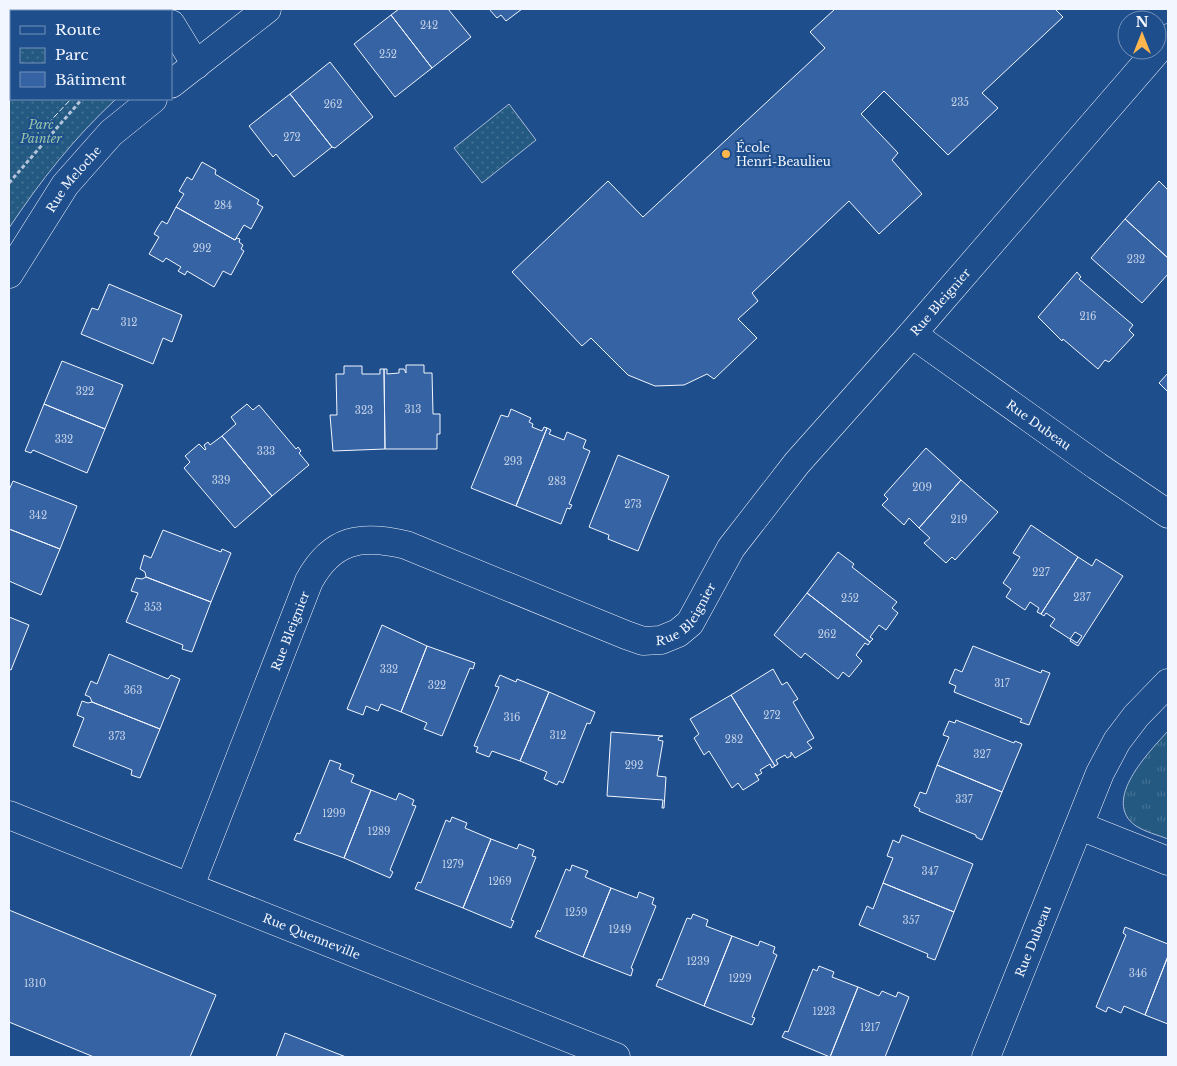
<svg xmlns="http://www.w3.org/2000/svg" width="1177" height="1066" font-family="'Libre Baskerville',serif">
<style>
.grass{fill:url(#grass-tufts);stroke:#a8bbd7}
.park{fill:url(#park-dots);stroke:#a8bbd7}
.building{fill:#3563a3;stroke:#f2f6ff}
.lines{fill:none;stroke-linecap:round;stroke-linejoin:round}
.minor-casing{stroke:#f2f6ff;stroke-width:29}
.path{stroke:#b3c4dc;stroke-width:3;stroke-dasharray:4 2.5;stroke-linecap:butt}
.minor{stroke:#1f4e8c;stroke-width:28}
.fence{stroke:#f2f6ff;stroke-width:1;stroke-dasharray:6 2.5;stroke-linecap:butt}
.poi-dot{fill:#ffb74d;stroke:#1f4e8c;stroke-width:2}
.labels{text-anchor:middle;dominant-baseline:central;stroke-width:4;stroke-linejoin:round;paint-order:stroke}
.number-label{font-size:10px;fill:#c3d1e8}
.park-label{font-size:12px;font-style:italic;fill:#97c8a6;stroke:#1f4e8c}
.poi-label{font-size:12px;fill:#f2f6ff;stroke:#1f4e8c;text-anchor:start}
.street-label{font-size:12px;fill:#f2f6ff;stroke:#1f4e8c}
</style>
<defs>
<pattern id="grass-tufts" width="24" height="20" patternUnits="userSpaceOnUse" patternTransform="scale(1.25)"><rect width="24" height="20" fill="#245a82"/><path d="M3 7l-1-3M5 7V3M7 7l1-3M15 17l-1-3M17 17v-4M19 17l1-3" fill="none" stroke="#447295"/></pattern>
<pattern id="park-dots" width="8" height="8" patternUnits="userSpaceOnUse" patternTransform="scale(1.25)"><rect width="8" height="8" fill="#245a82"/><path d="M2 2h.1M6 6h.1" fill="none" stroke="#447295" stroke-width="1.8" stroke-linecap="round"/></pattern>
</defs>
<rect width="100%" height="100%" fill="#1f4e8c"/>
<path class="grass" d="M 1168,731 L 1168,839 C 1158,835 1145,832 1136,826 C 1100,801 1150,751 1168,731 Z"/>
<path class="park" d="M 9,9 L 126,9 L 127,11 L 11,11 L 11,99 L 116,99 C 74,138 41,180 9,228 Z
M 509,104 L 536,140 L 482,183 L 454,148 Z"/>
<path class="building" d="M 399,9 L 448,9 L 471,37 L 432,68 L 391,15 Z
M 489,9 L 522,9 L 506,21 L 501,15 L 497,18 Z
M 835,9 L 1055,9 L 1063,17 L 982,93 L 998,108 L 948,155 L 884,91 L 861,114 L 898,153 L 892,160 L 922,194 L 879,234 L 849,201 L 752,293 L 758,301 L 738,319 L 757,338 L 714,379 L 707,374 L 684,385 L 655,386 L 628,375 L 591,338 L 582,346 L 512,272 L 608,181 L 643,217 L 825,48 L 810,32 Z
M 391,15 L 432,68 L 395,97 L 354,44 Z
M 330,62 L 373,117 L 335,148 L 332,147 L 290,94 Z
M 290,94 L 332,147 L 294,177 L 276,154 L 273,157 L 249,126 Z
M 202,162 L 216,170 L 215,174 L 259,200 L 257,204 L 263,207 L 251,229 L 244,225 L 235,240 L 176,207 L 184,194 L 179,191 L 187,177 L 192,180 Z
M 1159,181 L 1168,190 L 1168,258 L 1125,219 Z
M 176,207 L 235,240 L 237,238 L 240,239 L 239,242 L 243,245 L 241,249 L 244,251 L 231,275 L 223,271 L 214,287 L 187,271 L 185,275 L 178,271 L 181,267 L 166,258 L 163,262 L 149,254 L 159,237 L 154,234 L 158,227 L 162,221 L 167,224 Z
M 1125,219 L 1168,258 L 1168,274 L 1142,303 L 1091,258 Z
M 1077,272 L 1081,277 L 1079,279 L 1133,325 L 1129,330 L 1134,335 L 1109,362 L 1105,360 L 1098,369 L 1063,339 L 1062,341 L 1038,317 Z
M 109,284 L 182,315 L 172,342 L 163,338 L 153,364 L 81,334 L 92,308 L 98,310 Z
M 62,361 L 123,385 L 105,429 L 44,404 Z
M 406,365 L 424,365 L 424,373 L 432,373 L 433,414 L 440,414 L 440,434 L 437,434 L 437,449 L 385,449 L 384,369 L 387,369 L 387,374 L 399,373 L 399,369 L 404,369 L 406,373 Z
M 344,366 L 362,366 L 362,374 L 380,374 L 380,369 L 384,369 L 385,449 L 333,451 L 330,415 L 337,415 L 336,374 L 344,374 Z
M 1168,373 L 1168,392 L 1159,383 Z
M 44,404 L 105,429 L 87,473 L 33,450 L 31,453 L 25,451 Z
M 247,404 L 253,410 L 259,405 L 296,449 L 298,447 L 301,451 L 299,453 L 309,465 L 272,496 L 222,436 L 236,424 L 231,417 Z
M 511,409 L 531,418 L 529,422 L 533,424 L 532,427 L 542,431 L 544,427 L 547,428 L 516,506 L 471,488 L 501,415 L 508,417 Z
M 547,428 L 551,430 L 549,434 L 564,440 L 567,432 L 586,440 L 583,448 L 590,451 L 569,504 L 572,505 L 570,509 L 567,508 L 561,524 L 516,506 Z
M 222,436 L 272,496 L 235,528 L 184,468 L 190,462 L 185,456 L 199,444 L 205,450 L 206,449 L 204,445 L 208,442 L 210,445 Z
M 926,448 L 961,480 L 919,528 L 909,518 L 904,525 L 882,505 L 888,499 L 884,495 Z
M 618,455 L 669,476 L 638,551 L 608,539 L 609,535 L 589,527 Z
M 961,480 L 998,512 L 955,560 L 952,557 L 946,563 L 924,543 L 930,538 L 919,528 Z
M 13,481 L 77,506 L 60,549 L 9,529 L 9,490 Z
M 1031,525 L 1078,557 L 1041,614 L 1037,612 L 1039,608 L 1030,602 L 1025,610 L 1006,597 L 1011,589 L 1003,583 L 1020,557 L 1013,553 Z
M 9,529 L 60,549 L 41,595 L 9,581 Z
M 163,530 L 221,552 L 222,549 L 231,553 L 211,602 L 146,577 L 145,572 L 140,569 L 144,555 L 151,558 Z
M 838,552 L 854,564 L 852,567 L 897,602 L 892,608 L 898,613 L 886,630 L 879,625 L 870,637 L 873,639 L 870,642 L 807,593 Z
M 1078,557 L 1092,566 L 1096,559 L 1123,576 L 1078,646 L 1070,641 L 1071,639 L 1077,643 L 1082,636 L 1075,632 L 1070,639 L 1050,626 L 1055,619 L 1046,613 L 1044,616 L 1041,614 Z
M 146,577 L 211,602 L 192,652 L 182,649 L 183,645 L 126,622 L 138,593 L 131,591 L 136,578 L 142,579 Z
M 807,593 L 870,642 L 868,645 L 865,643 L 856,655 L 862,661 L 849,677 L 843,672 L 838,679 L 805,653 L 801,658 L 774,635 Z
M 9,617 L 29,625 L 11,670 L 9,669 Z
M 382,625 L 427,646 L 401,712 L 381,704 L 378,711 L 366,706 L 363,715 L 347,709 Z
M 427,646 L 475,663 L 473,669 L 470,668 L 442,736 L 424,729 L 427,723 L 401,712 Z
M 973,646 L 1041,673 L 1042,670 L 1050,673 L 1029,725 L 1020,722 L 1022,719 L 954,692 L 956,686 L 949,683 L 955,669 L 962,672 Z
M 109,654 L 168,679 L 171,675 L 180,679 L 160,729 L 92,702 L 90,697 L 85,695 L 91,681 L 97,684 Z
M 773,669 L 782,685 L 787,682 L 798,699 L 793,702 L 814,738 L 807,742 L 812,748 L 795,758 L 791,752 L 791,756 L 787,758 L 785,755 L 776,760 L 778,764 L 775,766 L 731,695 Z
M 500,675 L 516,682 L 517,679 L 549,692 L 520,761 L 492,751 L 489,757 L 476,752 L 478,747 L 474,746 L 499,687 L 495,686 Z
M 549,692 L 595,712 L 590,724 L 587,723 L 563,783 L 559,781 L 557,785 L 544,779 L 547,772 L 520,761 Z
M 731,695 L 775,766 L 772,768 L 770,764 L 760,770 L 762,773 L 757,776 L 755,773 L 759,780 L 743,790 L 738,783 L 732,788 L 709,751 L 704,755 L 694,738 L 699,734 L 690,719 Z
M 82,701 L 88,703 L 92,702 L 160,729 L 140,778 L 131,775 L 132,770 L 73,746 L 84,718 L 77,715 Z
M 956,720 L 1014,743 L 1015,741 L 1022,744 L 1002,792 L 937,765 L 949,737 L 943,735 L 949,721 L 955,723 Z
M 611,732 L 663,736 L 659,737 L 658,740 L 663,741 L 657,776 L 666,777 L 664,808 L 662,808 L 663,800 L 607,796 Z
M 330,760 L 341,764 L 339,769 L 354,775 L 351,782 L 371,790 L 344,858 L 294,840 L 297,833 L 300,834 Z
M 937,765 L 1002,792 L 982,840 L 976,837 L 976,835 L 919,811 L 920,809 L 914,806 L 920,792 L 926,794 Z
M 371,790 L 396,800 L 399,793 L 414,800 L 412,805 L 416,806 L 390,870 L 393,872 L 390,878 L 344,858 Z
M 452,817 L 467,823 L 465,828 L 491,839 L 463,908 L 415,889 L 418,882 L 421,883 L 446,820 L 450,822 Z
M 902,835 L 973,864 L 954,912 L 883,883 L 893,858 L 887,856 L 893,840 L 899,843 Z
M 491,839 L 517,849 L 519,844 L 534,850 L 532,856 L 536,857 L 511,920 L 514,921 L 511,928 L 463,908 Z
M 572,865 L 588,871 L 585,877 L 611,888 L 583,957 L 535,937 L 538,930 L 540,932 L 566,869 L 570,871 Z
M 883,883 L 954,912 L 935,960 L 927,957 L 928,954 L 859,925 L 867,906 L 873,909 Z
M 611,888 L 637,898 L 639,892 L 654,898 L 652,904 L 656,906 L 631,968 L 633,969 L 631,976 L 583,957 Z
M 9,910 L 216,995 L 190,1057 L 94,1057 L 9,1022 Z
M 693,914 L 708,920 L 706,926 L 732,936 L 704,1006 L 656,986 L 659,979 L 662,980 L 687,918 L 691,919 Z
M 1125,927 L 1168,944 L 1168,956 L 1145,1015 L 1124,1006 L 1121,1013 L 1108,1007 L 1106,1012 L 1096,1007 L 1126,935 L 1123,933 Z
M 732,936 L 758,946 L 760,941 L 775,947 L 773,953 L 777,955 L 752,1017 L 755,1018 L 752,1025 L 704,1006 Z
M 1168,956 L 1168,1024 L 1145,1015 Z
M 819,966 L 834,972 L 832,977 L 858,987 L 830,1057 L 782,1037 L 785,1031 L 788,1032 L 813,969 L 817,971 Z
M 858,987 L 879,996 L 882,991 L 896,997 L 898,992 L 909,997 L 885,1057 L 830,1057 Z
M 285,1033 L 346,1057 L 276,1057 Z"/>
<g class="lines">
<defs>
<g id="minor">
<path d="M 171,24 L 196,65"/>
<path d="M 171,84 L 267,9"/>
<path id="s1" d="M 9,274 L 65,185 L 111,133 L 153,99"/>
<path id="s2" d="M 912,334 L 1097,466 L 1168,514"/>
<path id="s3" d="M 9,815 L 616,1057"/>
<path d="M 1080,826 L 1168,861"/>
<path id="s4" d="M 190,886 L 309,581 C 332,539 361,534 406,545 L 626,635 L 643,641 L 661,640 L 678,633 L 690,623 L 731,548 L 797,463 L 912,334 L 1168,38"/>
<path id="s5" d="M 986,1057 L 1100,773 L 1117,741 L 1136,716 L 1168,683"/>
</g>
</defs>
<use href="#minor" class="minor-casing"/>
<path class="path" d="M 9,183 L 82,99"/>
<use href="#minor" class="minor"/>
<path class="fence" d="M 101,9 L 102,11
M 42,130 L 71,99"/>
</g>
<circle class="poi-dot" cx="726" cy="154" r="5"/>
<g class="labels">
<g class="number-label">
<text x="429" y="25">242</text>
<text x="388" y="54">252</text>
<text x="960" y="102">235</text>
<text x="333" y="104">262</text>
<text x="292" y="137">272</text>
<text x="223" y="205">284</text>
<text x="202" y="248">292</text>
<text x="1136" y="259">232</text>
<text x="1088" y="316">216</text>
<text x="129" y="322">312</text>
<text x="85" y="391">322</text>
<text x="413" y="409">313</text>
<text x="364" y="410">323</text>
<text x="64" y="439">332</text>
<text x="266" y="451">333</text>
<text x="513" y="461">293</text>
<text x="221" y="480">339</text>
<text x="557" y="481">283</text>
<text x="922" y="487">209</text>
<text x="633" y="504">273</text>
<text x="38" y="515">342</text>
<text x="959" y="519">219</text>
<text x="1041" y="572">227</text>
<text x="1082" y="597">237</text>
<text x="850" y="598">252</text>
<text x="153" y="607">353</text>
<text x="827" y="634">262</text>
<text x="389" y="669">332</text>
<text x="1002" y="683">317</text>
<text x="437" y="685">322</text>
<text x="133" y="690">363</text>
<text x="772" y="715">272</text>
<text x="512" y="717">316</text>
<text x="558" y="735">312</text>
<text x="117" y="736">373</text>
<text x="734" y="739">282</text>
<text x="982" y="754">327</text>
<text x="634" y="765">292</text>
<text x="964" y="799">337</text>
<text x="334" y="813">1299</text>
<text x="379" y="831">1289</text>
<text x="453" y="864">1279</text>
<text x="930" y="871">347</text>
<text x="500" y="881">1269</text>
<text x="576" y="912">1259</text>
<text x="911" y="920">357</text>
<text x="620" y="929">1249</text>
<text x="698" y="961">1239</text>
<text x="1138" y="973">346</text>
<text x="740" y="978">1229</text>
<text x="35" y="983">1310</text>
<text x="824" y="1011">1223</text>
<text x="870" y="1027">1217</text>
</g>
<g class="park-label">
<text x="41" y="124">Parc<tspan x="41" dy="14">Painter</tspan></text>
</g>
<g class="poi-label">
<text x="736" y="147">École<tspan x="736" dy="14">Henri-Beaulieu</tspan></text>
</g>
<g class="street-label">
<text stroke="none"><textPath href="#s1" startOffset="115">Rue Meloche</textPath></text>
<text stroke="none"><textPath href="#s4" startOffset="1158">Rue Bleignier</textPath></text>
<text stroke="none"><textPath href="#s2" startOffset="156">Rue Dubeau</textPath></text>
<text stroke="none"><textPath href="#s4" startOffset="752">Rue Bleignier</textPath></text>
<text stroke="none"><textPath href="#s4" startOffset="274">Rue Bleignier</textPath></text>
<text stroke="none"><textPath href="#s3" startOffset="326">Rue Quenneville</textPath></text>
<text stroke="none"><textPath href="#s5" startOffset="125">Rue Dubeau</textPath></text>
</g>
</g>
<rect width="1177" height="1066" fill="none" stroke="#f2f6ff" stroke-width="20"/>
<rect x="10" y="10" width="162" height="90" fill="#1f4e8c" stroke="#7391ba"/>
<rect x="20" y="26" width="25" height="8" fill="#1f4e8c" stroke="#7391ba"/>
<text x="55" y="35" font-size="15" fill="#f2f6ff">Route</text>
<rect x="20" y="48" width="25" height="15" fill="url(#park-dots)" stroke="#7391ba"/>
<text x="55" y="60" font-size="15" fill="#f2f6ff">Parc</text>
<rect x="20" y="72" width="25" height="15" fill="#3563a3" stroke="#7391ba"/>
<text x="55" y="85" font-size="15" fill="#f2f6ff">Bâtiment</text>
<g transform="translate(1142 35)"><circle r="24" fill="#1f4e8c" stroke="#7391ba"/>
<path d="M0-4L9 19L0 12L-9 19Z" fill="#ffb74d"/>
<text y="-8" font-size="14" font-weight="bold" text-anchor="middle" fill="#f2f6ff">N</text>
</g>
</svg>
